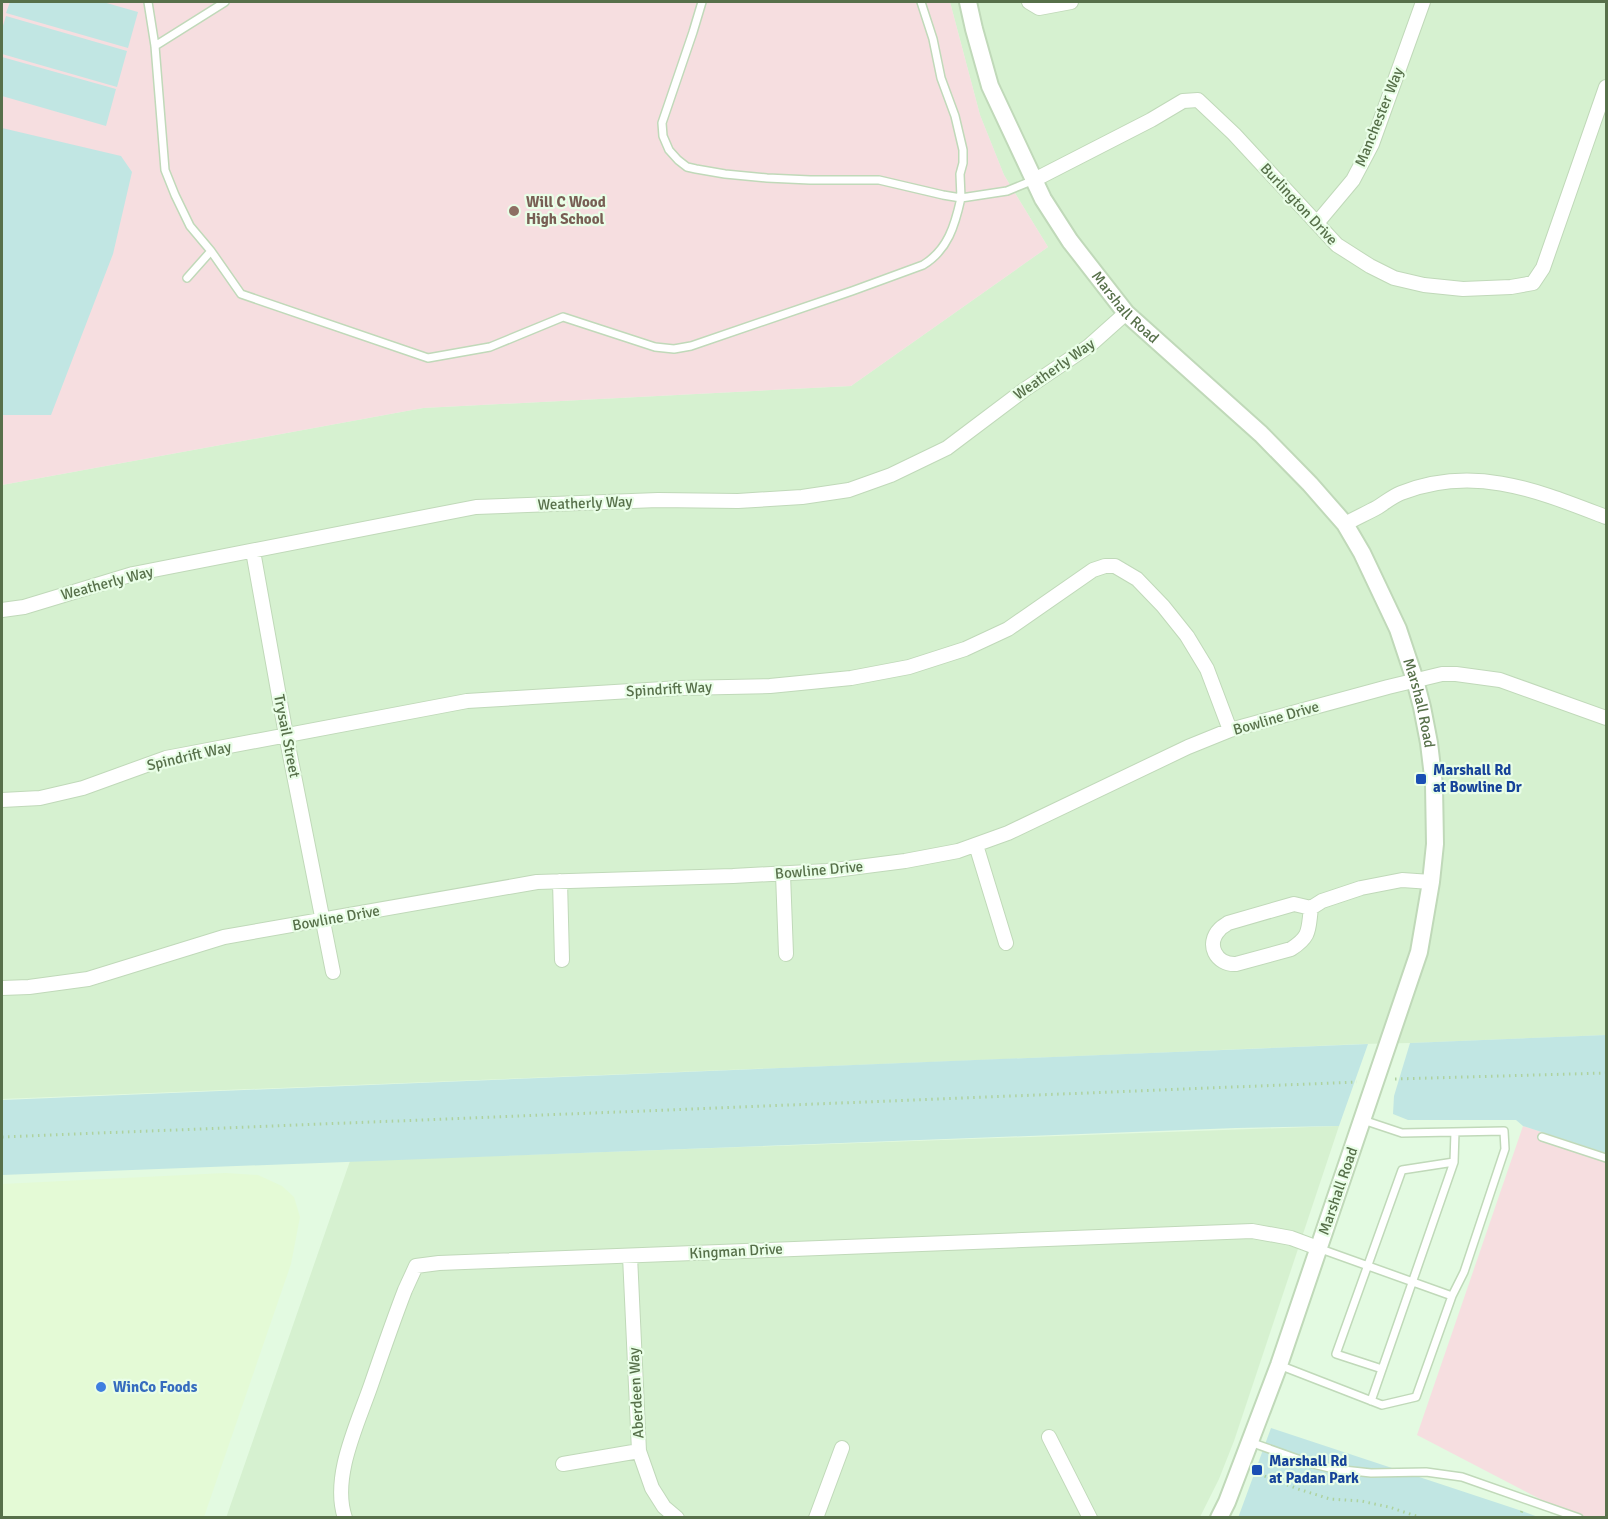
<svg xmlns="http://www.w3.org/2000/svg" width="1608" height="1519" font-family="Signika,sans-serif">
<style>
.residential{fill:#d6f1d0}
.commercial{fill:#e4fad6}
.education{fill:#f6dee0}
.green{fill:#c1e6e3}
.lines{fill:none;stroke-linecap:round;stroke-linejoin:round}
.service-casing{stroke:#c0d9b9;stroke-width:10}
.minor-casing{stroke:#c0d9b9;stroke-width:16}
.tertiary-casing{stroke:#c0d9b9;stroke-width:20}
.path{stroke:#aed29f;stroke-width:3;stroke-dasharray:1.5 4.5;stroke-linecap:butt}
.service{stroke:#fff;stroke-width:7}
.minor{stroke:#fff;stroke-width:14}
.tertiary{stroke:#fff;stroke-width:16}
.education-dot{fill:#8d6e63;stroke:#e9fee7;stroke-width:2}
.transit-dot{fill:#1a4fb4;stroke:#e9fee7;stroke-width:2}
.shop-dot{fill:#3f7fe0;stroke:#e9fee7;stroke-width:2}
.labels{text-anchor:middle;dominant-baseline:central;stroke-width:4.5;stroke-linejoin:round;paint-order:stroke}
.street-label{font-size:15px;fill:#57704a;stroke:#e9fee7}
.education-label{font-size:15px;font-weight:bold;fill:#785e54;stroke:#e9fee7;text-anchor:start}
.transit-label{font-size:15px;font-weight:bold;fill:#164399;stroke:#e9fee7;text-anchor:start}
.shop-label{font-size:15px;font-weight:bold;fill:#366cbe;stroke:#e9fee7;text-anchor:start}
</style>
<rect width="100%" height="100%" fill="#e3fae1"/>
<path class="residential" d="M 950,2 L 1606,2 L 1606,1035 L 1410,1043 L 1361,1044 L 1128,1054 L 2,1099 L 2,485 L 423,408 L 851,386 L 1048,247 L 1004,175 L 980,115 Z
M 1339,1126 L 1234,1441 L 1219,1479 L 1200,1517 L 226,1518 L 350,1161 Z"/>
<path class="commercial" d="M 225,1173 L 258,1175 L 282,1186 L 294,1197 L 300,1217 L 291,1264 L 204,1517 L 2,1517 L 2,1184 Z"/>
<path class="education" d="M 2,2 L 950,2 L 980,115 L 1004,175 L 1048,247 L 851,386 L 423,408 L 2,485 Z
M 1523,1126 L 1606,1153 L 1606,1517 L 1579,1517 L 1567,1513 L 1417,1435 Z"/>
<path class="green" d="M 10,2 L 103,2 L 138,12 L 128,48 L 6,13 Z
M 6,16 L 127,51 L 117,87 L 2,54 L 2,29 Z
M 2,57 L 116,89 L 106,126 L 2,96 Z
M 2,128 L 121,156 L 132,172 L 113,254 L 51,415 L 2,415 Z
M 1606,1035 L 1606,1153 L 1523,1126 L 1516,1120 L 1408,1120 L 1393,1114 L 1394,1096 L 1410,1043 Z
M 1368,1044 L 1339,1126 L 1236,1128 L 2,1175 L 2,1100 Z
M 1271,1428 L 1522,1511 L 1538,1517 L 1238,1518 Z"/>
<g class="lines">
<defs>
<path id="service" d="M 148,2 L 155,46 L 165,170 L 175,195 L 190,226 L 211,251 L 241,294 L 428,358 L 490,347 L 563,317 L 655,347 L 674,349 L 691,346 L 852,291 L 923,265 C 948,250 955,225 961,198 L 943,195 L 879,180 L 810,180 L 767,178 L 725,174 L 696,169 L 687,167 L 678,160 L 669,150 L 663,136 L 662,123 L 693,32 L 702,2
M 921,2 L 933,39 L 941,78 L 955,116 L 963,150 L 963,163 L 960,174 L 961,198 L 1007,191 L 1034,180
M 155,46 L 225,2
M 187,278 L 211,251
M 1542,1137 L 1606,1158
M 1318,1248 L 1452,1296
M 1279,1365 L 1382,1405 L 1416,1397 L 1452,1296 L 1464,1272 L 1505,1149 L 1504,1131 L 1402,1133 L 1363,1120
M 1382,1369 L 1336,1354 L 1402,1170 L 1454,1162
M 1371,1401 L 1454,1162 L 1455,1132
M 1250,1442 L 1309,1463 L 1334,1469 L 1371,1473 L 1426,1472 L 1462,1477 L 1579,1518"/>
<path id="minor" d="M 1029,2 L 1039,8 L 1071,2
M 1034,180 L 1151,120 L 1183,101 L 1198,100 L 1234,134 L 1337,245 L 1370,266 L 1394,278 L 1424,285 L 1463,289 L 1511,287 L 1533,283 L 1543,268 L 1606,87
M 1317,223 L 1353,180 L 1372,144 L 1423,2
M 1345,524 C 1356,518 1367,513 1378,507 C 1386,502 1393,496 1401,493 C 1475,464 1538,491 1606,517
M 253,551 L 286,735 L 333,972
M 2,610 L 24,607 L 133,574 L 476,507 L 658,500 L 738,501 L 802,497 L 849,490 L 891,475 L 947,448 L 1024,390 L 1089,346 L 1126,313
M 2,800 L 40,798 L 83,788 L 166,758 L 467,701 L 680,688 L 770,686 L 851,678 L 909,667 L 965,649 L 1008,629 L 1093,570 L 1105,566 L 1115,566 L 1137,579 L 1163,606 L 1187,636 L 1207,669 L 1230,730
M 976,845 L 1006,943
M 783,874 L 786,954
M 560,881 L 562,960
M 1294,904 L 1311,908 C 1308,930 1311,936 1291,949 L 1236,964 C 1216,965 1205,944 1220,929 C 1220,928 1227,924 1228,923 Z
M 1311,908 L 1322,901 L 1361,888 L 1402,880 L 1431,882
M 2,988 L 29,987 L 88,979 L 224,937 L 537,882 L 733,876 L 827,871 L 905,861 L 958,851 L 1008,833 L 1188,747 L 1230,730 L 1388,687 L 1442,674 L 1456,674 L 1500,680 L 1606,718
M 630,1256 L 639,1451 L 652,1488 L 664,1507 L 677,1518
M 1049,1437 L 1090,1518
M 563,1464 L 639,1451
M 345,1518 C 331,1477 358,1423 371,1385 C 382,1353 393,1321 405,1290 L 416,1266 L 439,1263 L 1252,1231 L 1291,1238 L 1318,1248
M 816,1518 L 842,1448"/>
<g id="tertiary">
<path id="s1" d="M 968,2 L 974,29 L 990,86 L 1043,199 L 1070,241 L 1126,313 L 1261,434 L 1310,484 L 1345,524 L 1362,553 L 1398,629 L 1415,680 L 1422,707 L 1429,743 L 1434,785 L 1435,844 L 1431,882 L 1419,952 L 1279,1365 L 1227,1502 L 1219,1518"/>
</g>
</defs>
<use href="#service" class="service-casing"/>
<use href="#minor" class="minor-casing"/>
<use href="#tertiary" class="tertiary-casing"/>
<path class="path" d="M 1395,1079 L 1606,1073
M 2,1137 L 1357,1082
M 1259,1474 L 1298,1489 L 1330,1499 L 1361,1501 L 1389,1507 L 1422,1518
M 1519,1518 L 1522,1511"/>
<use href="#service" class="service"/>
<use href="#minor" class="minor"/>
<use href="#tertiary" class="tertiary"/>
</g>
<circle class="education-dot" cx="514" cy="211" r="6"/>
<g class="transit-dot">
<rect x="1415" y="773" width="12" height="12" rx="3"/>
<rect x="1251" y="1464" width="12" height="12" rx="3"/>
</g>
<circle class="shop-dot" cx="101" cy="1387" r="6"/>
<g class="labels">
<g class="street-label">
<text transform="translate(1379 117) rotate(-68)">Manchester Way</text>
<text transform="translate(1299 204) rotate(47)">Burlington Drive</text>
<text stroke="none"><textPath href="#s1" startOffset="348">Marshall Road</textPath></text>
<text transform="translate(1054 369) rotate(-35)">Weatherly Way</text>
<text transform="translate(585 503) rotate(-2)">Weatherly Way</text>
<text transform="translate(107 583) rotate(-15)">Weatherly Way</text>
<text transform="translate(669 689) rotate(-3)">Spindrift Way</text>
<text stroke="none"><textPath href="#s1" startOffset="852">Marshall Road</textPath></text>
<text transform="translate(1276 718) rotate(-16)">Bowline Drive</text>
<text transform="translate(287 736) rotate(79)">Trysail Street</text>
<text transform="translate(189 756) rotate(-13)">Spindrift Way</text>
<text transform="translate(819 870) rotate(-5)">Bowline Drive</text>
<text transform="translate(336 918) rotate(-10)">Bowline Drive</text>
<text transform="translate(1338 1191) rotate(-71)">Marshall Road</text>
<text transform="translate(736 1251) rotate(-3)">Kingman Drive</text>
<text transform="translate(636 1393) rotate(-93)">Aberdeen Way</text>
</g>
<g class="education-label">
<text x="526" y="202">Will C Wood<tspan x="526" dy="17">High School</tspan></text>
</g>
<g class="transit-label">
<text x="1433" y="770">Marshall Rd<tspan x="1433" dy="17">at Bowline Dr</tspan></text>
<text x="1269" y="1461">Marshall Rd<tspan x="1269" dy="17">at Padan Park</tspan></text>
</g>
<g class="shop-label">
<text x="113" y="1387">WinCo Foods</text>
</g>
</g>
<rect width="1608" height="1519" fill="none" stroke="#57704a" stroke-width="6"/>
</svg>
